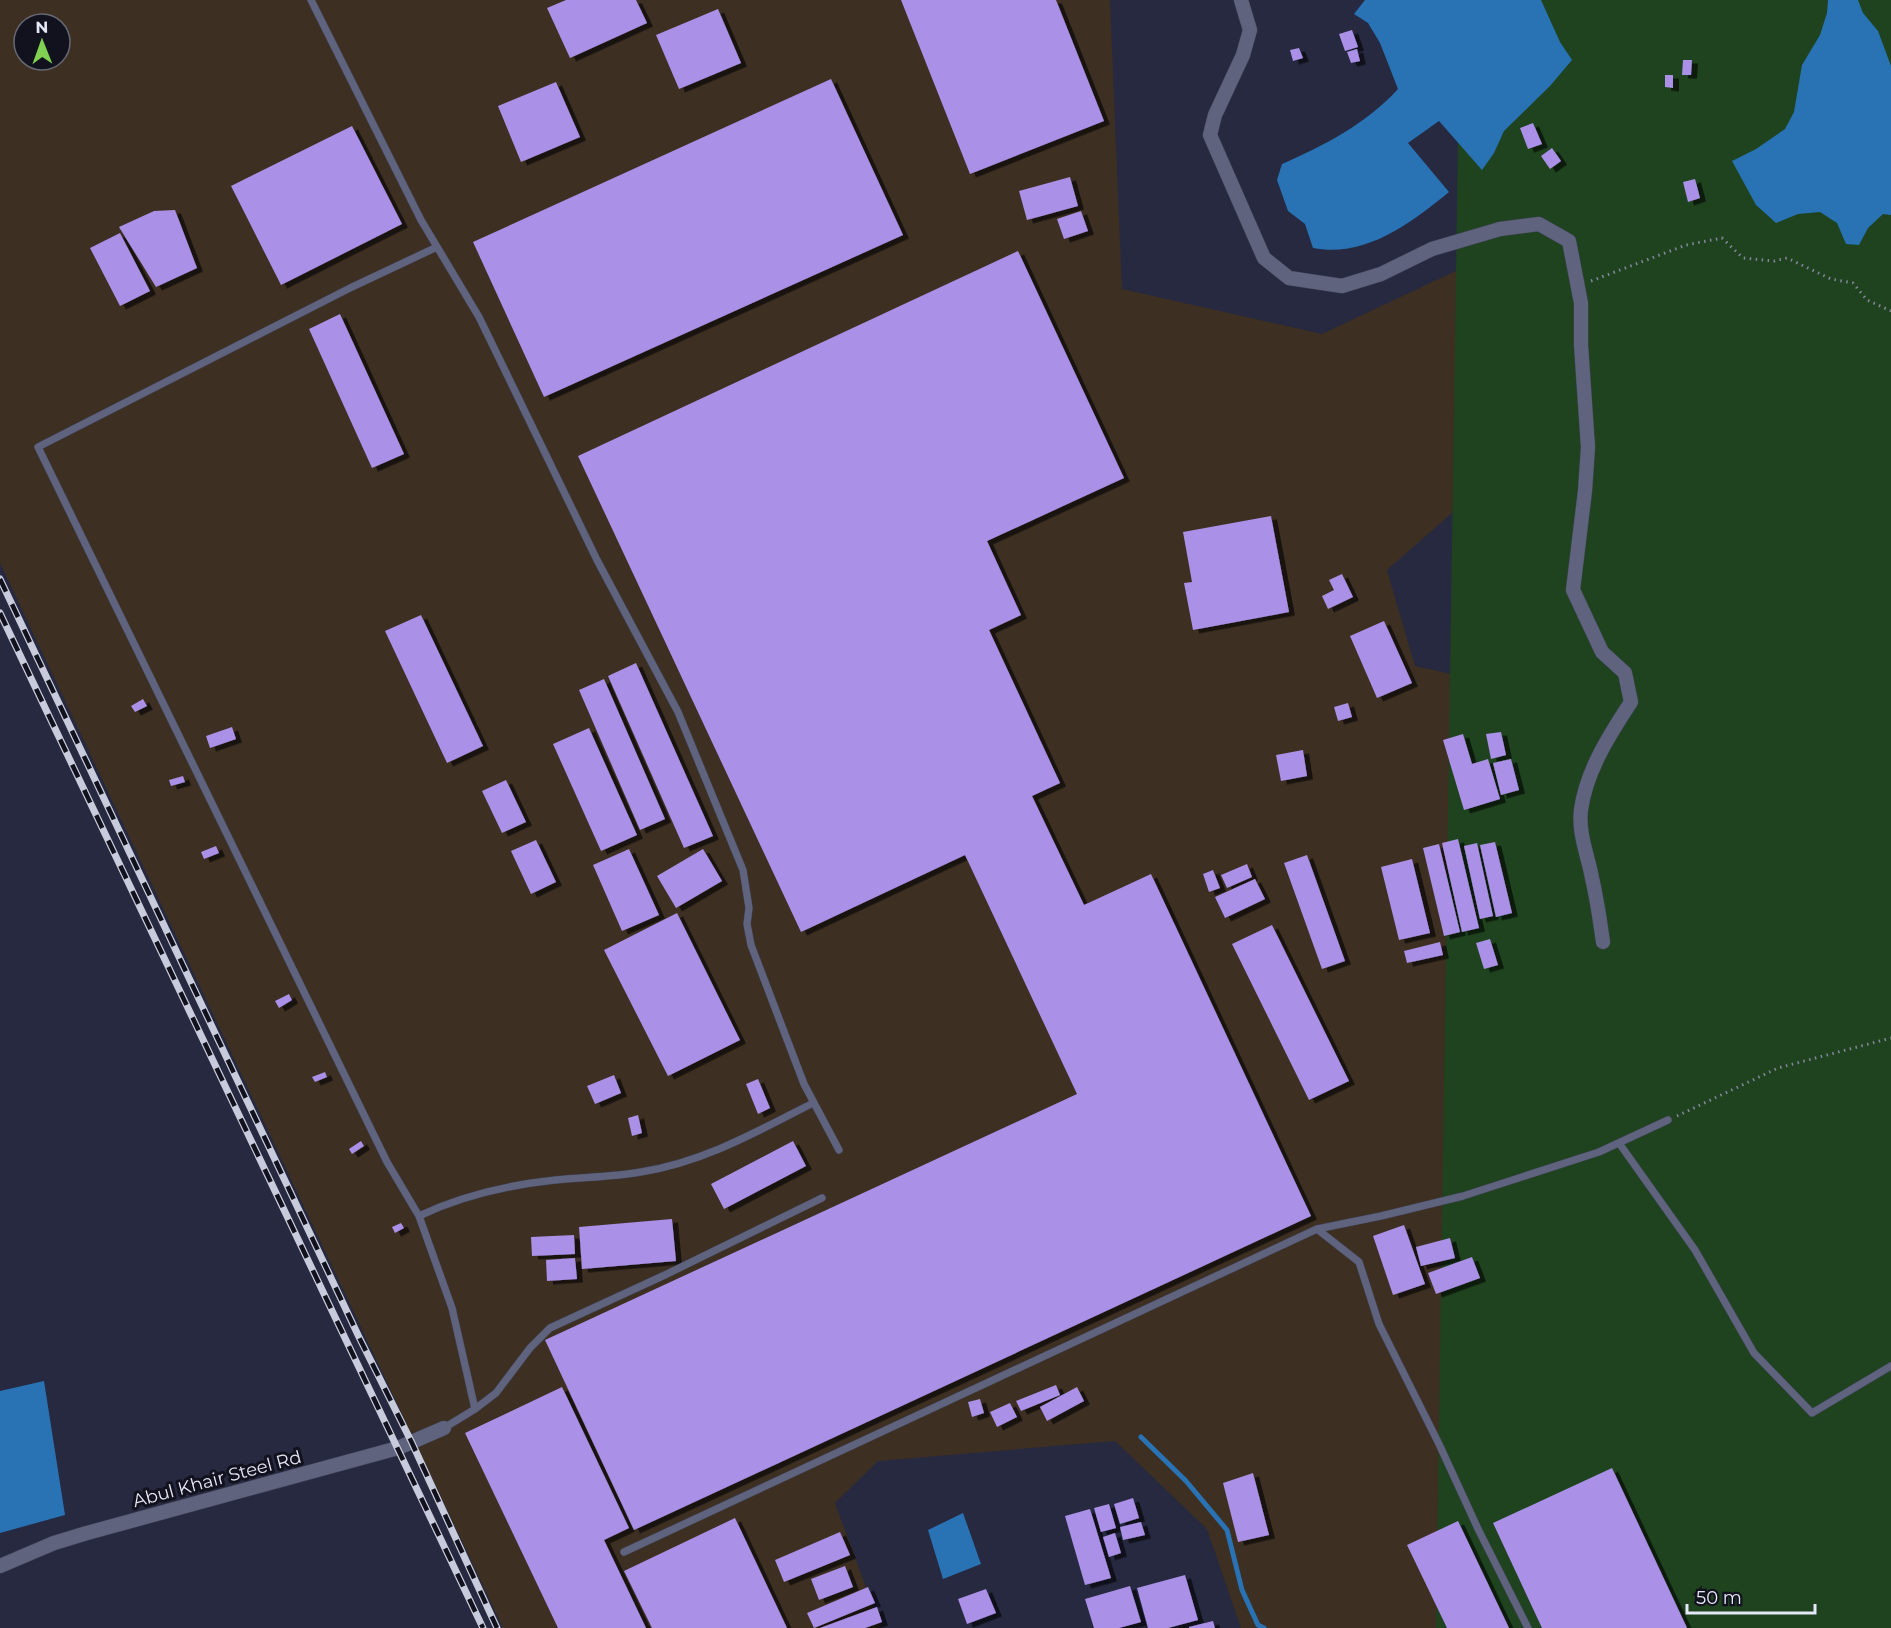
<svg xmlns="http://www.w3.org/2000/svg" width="1891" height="1628" font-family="Montserrat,sans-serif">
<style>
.industrial{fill:#3d2f22;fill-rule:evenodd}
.green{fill:#1e431e}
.water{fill:#2972b4}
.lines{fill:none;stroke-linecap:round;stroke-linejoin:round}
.stream{stroke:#2972b4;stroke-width:5}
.building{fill:#aa90e6;filter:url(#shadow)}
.lane-casing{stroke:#424558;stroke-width:8}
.street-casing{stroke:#424558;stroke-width:15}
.path{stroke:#84879a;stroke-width:3;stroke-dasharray:1.5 4.5;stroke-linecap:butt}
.lane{stroke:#60637e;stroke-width:7}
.street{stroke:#60637e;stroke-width:14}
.rail-casing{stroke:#c8cbdb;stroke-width:7}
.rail{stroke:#11121d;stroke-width:4.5;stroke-dasharray:14;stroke-linecap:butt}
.labels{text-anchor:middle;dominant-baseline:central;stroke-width:6;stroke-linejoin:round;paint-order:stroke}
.street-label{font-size:18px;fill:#e5e8f7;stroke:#11121d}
</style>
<defs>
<filter id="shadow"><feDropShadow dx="6" dy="3.5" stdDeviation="0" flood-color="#0009"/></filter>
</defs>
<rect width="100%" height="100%" fill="#262940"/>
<path class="industrial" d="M 0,0 L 1110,0 L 1122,289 L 1322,334 L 1496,252 L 1532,443 L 1387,570 L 1415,666 L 1620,711 L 1891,1628 L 1241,1628 L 1207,1529 L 1115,1441 L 878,1461 L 835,1503 L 881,1628 L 503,1628 L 0,563 ZM 24,24 L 60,24 L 60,60 L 24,60 Z"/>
<path class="green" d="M 1460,0 L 1891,0 L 1891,1628 L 1436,1628 Z"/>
<path class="water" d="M 1365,0 L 1541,0 L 1560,42 L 1572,60 L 1550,86 L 1504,131 L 1494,153 L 1482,170 L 1439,121 L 1408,143 L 1449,192 C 1411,223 1366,258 1313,248 L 1305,224 L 1288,211 L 1277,180 L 1282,164 C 1325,145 1366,124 1398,89 L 1380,43 L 1368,23 L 1354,14 Z
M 1828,0 L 1858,0 L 1863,13 L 1878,31 L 1891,66 L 1891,215 L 1883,214 L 1868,228 L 1859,245 L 1846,244 L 1837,223 L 1820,212 L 1798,214 L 1776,223 L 1756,205 L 1732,161 L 1756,149 L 1785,129 L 1794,112 L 1802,65 L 1820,35 L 1827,13 Z
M 44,1381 L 65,1515 L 0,1533 L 0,1391 Z
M 963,1513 L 981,1564 L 943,1579 L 928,1530 Z"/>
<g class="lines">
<path class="stream" d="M 1141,1437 L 1186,1481 L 1227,1530 L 1242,1590 L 1258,1625 L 1264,1628"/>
</g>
<path class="building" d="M 566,0 L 636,0 L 647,23 L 570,58 L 547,8 Z
M 901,0 L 1056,0 L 1104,121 L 970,174 Z
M 718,9 L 741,63 L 679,89 L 656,35 Z
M 1352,30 L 1358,47 L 1345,51 L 1339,34 Z
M 1299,48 L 1303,58 L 1293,61 L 1290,50 Z
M 1357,49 L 1360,61 L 1351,63 L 1347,52 Z
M 1683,60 L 1692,60 L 1691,75 L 1682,75 Z
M 1665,75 L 1673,75 L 1673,88 L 1665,87 Z
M 831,79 L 903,235 L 544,397 L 473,242 Z
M 556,82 L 580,137 L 521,162 L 498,106 Z
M 1533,123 L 1542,144 L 1528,149 L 1520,128 Z
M 352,126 L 402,224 L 281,285 L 231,186 Z
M 1552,148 L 1561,161 L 1550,169 L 1541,156 Z
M 1070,177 L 1078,206 L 1027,220 L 1019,191 Z
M 1695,179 L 1700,198 L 1688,202 L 1683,182 Z
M 175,210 L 197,268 L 156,287 L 119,227 L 154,211 Z
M 1081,211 L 1088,231 L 1064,239 L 1057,219 Z
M 120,233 L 150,291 L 120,306 L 90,248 Z
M 1018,251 L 1124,478 L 987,541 L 1021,615 L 989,630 L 1060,783 L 1032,796 L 1084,905 L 1151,874 L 1311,1216 L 634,1530 L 545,1340 L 1077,1094 L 965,855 L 801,932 L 578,456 Z
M 340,314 L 404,454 L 372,468 L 309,329 Z
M 1271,516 L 1289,612 L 1193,630 L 1184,583 L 1192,582 L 1183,532 Z
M 1342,574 L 1353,597 L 1328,609 L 1322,596 L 1334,590 L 1329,580 Z
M 421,615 L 483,746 L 447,763 L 385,631 Z
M 1384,621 L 1412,683 L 1377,698 L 1350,636 Z
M 636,663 L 713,836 L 684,848 L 608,676 Z
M 604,679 L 665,819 L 640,830 L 579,690 Z
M 143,699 L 147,706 L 135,712 L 131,706 Z
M 1348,703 L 1352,717 L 1338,721 L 1334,707 Z
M 232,727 L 236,739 L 210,748 L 206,736 Z
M 589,728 L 637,835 L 601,851 L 553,744 Z
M 1501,732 L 1506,755 L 1491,759 L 1486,734 Z
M 1463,734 L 1472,764 L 1488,759 L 1500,799 L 1464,810 L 1443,740 Z
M 1303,750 L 1307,776 L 1281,781 L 1276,755 Z
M 1511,759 L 1519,790 L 1501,795 L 1493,763 Z
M 183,776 L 185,782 L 171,786 L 169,780 Z
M 506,780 L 526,822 L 502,833 L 482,791 Z
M 1458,839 L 1479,928 L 1462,932 L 1442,843 Z
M 536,840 L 556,882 L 531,894 L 511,851 Z
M 1495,842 L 1512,913 L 1496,917 L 1480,845 Z
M 1477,843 L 1493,916 L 1480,919 L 1464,846 Z
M 1439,844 L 1460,932 L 1444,936 L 1423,848 Z
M 216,846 L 219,853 L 204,859 L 201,852 Z
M 629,849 L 659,915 L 622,931 L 593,865 Z
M 703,849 L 722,881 L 676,908 L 657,876 Z
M 1307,855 L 1345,961 L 1322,969 L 1284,863 Z
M 1412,859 L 1430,933 L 1399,940 L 1381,867 Z
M 1247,864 L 1252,877 L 1227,888 L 1221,875 Z
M 1213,870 L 1220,888 L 1209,892 L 1203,874 Z
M 1255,879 L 1265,899 L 1225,918 L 1215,897 Z
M 677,913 L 740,1040 L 668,1076 L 604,950 Z
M 1272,925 L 1349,1081 L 1309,1100 L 1232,944 Z
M 1490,939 L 1498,965 L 1484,969 L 1476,943 Z
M 1440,942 L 1443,955 L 1407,963 L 1404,951 Z
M 289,994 L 292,1000 L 279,1008 L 275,1001 Z
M 325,1072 L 327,1077 L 315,1082 L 312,1077 Z
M 614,1075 L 621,1093 L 595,1104 L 587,1086 Z
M 758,1079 L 770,1108 L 758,1114 L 746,1084 Z
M 638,1115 L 642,1133 L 632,1136 L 628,1118 Z
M 361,1141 L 364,1146 L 352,1154 L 349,1149 Z
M 793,1141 L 806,1166 L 724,1209 L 711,1184 Z
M 672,1219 L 676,1261 L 582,1269 L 579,1227 Z
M 401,1223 L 404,1228 L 395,1233 L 392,1227 Z
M 1404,1225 L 1425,1284 L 1393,1295 L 1373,1236 Z
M 574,1235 L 575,1254 L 532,1256 L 531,1237 Z
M 1450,1238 L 1455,1258 L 1421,1266 L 1416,1247 Z
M 1472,1257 L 1480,1278 L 1436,1294 L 1428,1273 Z
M 575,1258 L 577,1279 L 547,1281 L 546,1260 Z
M 1056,1385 L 1060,1395 L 1021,1411 L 1016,1401 Z
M 562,1387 L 629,1528 L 604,1540 L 646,1628 L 558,1628 L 465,1433 Z
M 1077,1387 L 1084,1401 L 1047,1421 L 1040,1407 Z
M 980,1399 L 984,1413 L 972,1417 L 968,1402 Z
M 1010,1403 L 1017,1417 L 997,1427 L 990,1412 Z
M 1612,1468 L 1687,1628 L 1542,1628 L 1493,1523 Z
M 1253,1473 L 1269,1535 L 1238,1542 L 1223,1483 Z
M 1133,1498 L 1139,1518 L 1120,1524 L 1114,1504 Z
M 1109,1504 L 1116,1528 L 1101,1532 L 1094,1508 Z
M 1090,1509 L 1111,1578 L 1085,1585 L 1065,1516 Z
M 735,1518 L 787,1628 L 652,1628 L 624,1571 Z
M 1458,1521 L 1509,1628 L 1447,1628 L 1407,1545 Z
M 1141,1522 L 1145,1535 L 1123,1540 L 1120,1527 Z
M 840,1532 L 850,1555 L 784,1582 L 775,1560 Z
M 1115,1533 L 1121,1553 L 1109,1557 L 1103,1537 Z
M 845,1566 L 853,1587 L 819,1600 L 811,1579 Z
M 1185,1575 L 1198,1620 L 1168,1628 L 1148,1628 L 1137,1588 Z
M 1130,1586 L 1141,1622 L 1119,1628 L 1094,1628 L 1085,1599 Z
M 868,1587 L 875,1603 L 814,1628 L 807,1613 Z
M 986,1589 L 996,1613 L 967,1624 L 958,1599 Z
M 877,1607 L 882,1622 L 865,1628 L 820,1628 Z
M 1213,1621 L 1215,1628 L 1189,1628 L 1189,1627 Z"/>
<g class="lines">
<defs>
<path id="lane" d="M 311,0 L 421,220 L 479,317 L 597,560 L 678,712 L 743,870 L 749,908 L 747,924 L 751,945 L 804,1084 L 839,1150
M 437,247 L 350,288 L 38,447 L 387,1162 L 419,1216 L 452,1308 L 475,1409
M 1619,1143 L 1695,1250 L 1754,1353 L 1812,1413 L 1891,1366
M 419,1216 C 461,1196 508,1185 555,1180 C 583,1177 613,1177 641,1172 C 704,1162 758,1131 813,1103
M 1317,1229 L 1359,1262 L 1379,1324 L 1439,1444 L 1479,1531 L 1528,1628
M 444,1428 L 475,1409 L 496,1393 L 530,1348 L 550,1328 L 667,1274 L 822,1198
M 624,1552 L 1317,1229 L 1381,1216 L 1463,1196 L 1599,1152 L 1668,1120"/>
<path id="street" d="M 1241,0 L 1250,30 L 1243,55 L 1215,115 L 1210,135 L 1264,258 L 1289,278 L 1342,286 L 1381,274 L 1432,249 L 1500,229 L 1539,224 L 1569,241 L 1581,303 L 1581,345 L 1588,447 L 1585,491 L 1573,590 L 1602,652 L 1625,673 L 1631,702 C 1610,734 1586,771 1581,810 C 1578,833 1588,856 1592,878 C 1597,899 1600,921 1603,942
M 0,1566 L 54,1543 L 87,1533 L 398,1448 L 444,1428"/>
</defs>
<use href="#lane" class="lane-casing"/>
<use href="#street" class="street-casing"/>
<path class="path" d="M 1591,281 L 1686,245 L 1722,238 L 1743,258 L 1774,261 L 1787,258 L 1831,279 L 1853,283 L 1867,300 L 1891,311
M 1677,1116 L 1778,1068 L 1891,1038"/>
<use href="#lane" class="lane"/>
<use href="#street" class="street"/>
<defs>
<path id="rail" d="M 0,579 L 359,1337 L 412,1443 L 497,1628
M 0,613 L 483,1628"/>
</defs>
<use href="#rail" class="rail-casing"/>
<use href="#rail" class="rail"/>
</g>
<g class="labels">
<g class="street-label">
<text transform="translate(217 1479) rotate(-15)">Abul Khair Steel Rd</text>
</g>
</g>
<g transform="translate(42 42) rotate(359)"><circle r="28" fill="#11121d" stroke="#666874" stroke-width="1.5"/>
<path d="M0-4.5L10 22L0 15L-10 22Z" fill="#80d051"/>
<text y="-9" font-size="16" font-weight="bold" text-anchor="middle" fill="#e5e8f7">N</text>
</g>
<path d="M1687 1604v9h128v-9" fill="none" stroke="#e5e8f7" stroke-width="3"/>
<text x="1696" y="1604" font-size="18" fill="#e5e8f7" stroke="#11121d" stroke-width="4.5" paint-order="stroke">50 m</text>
</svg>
